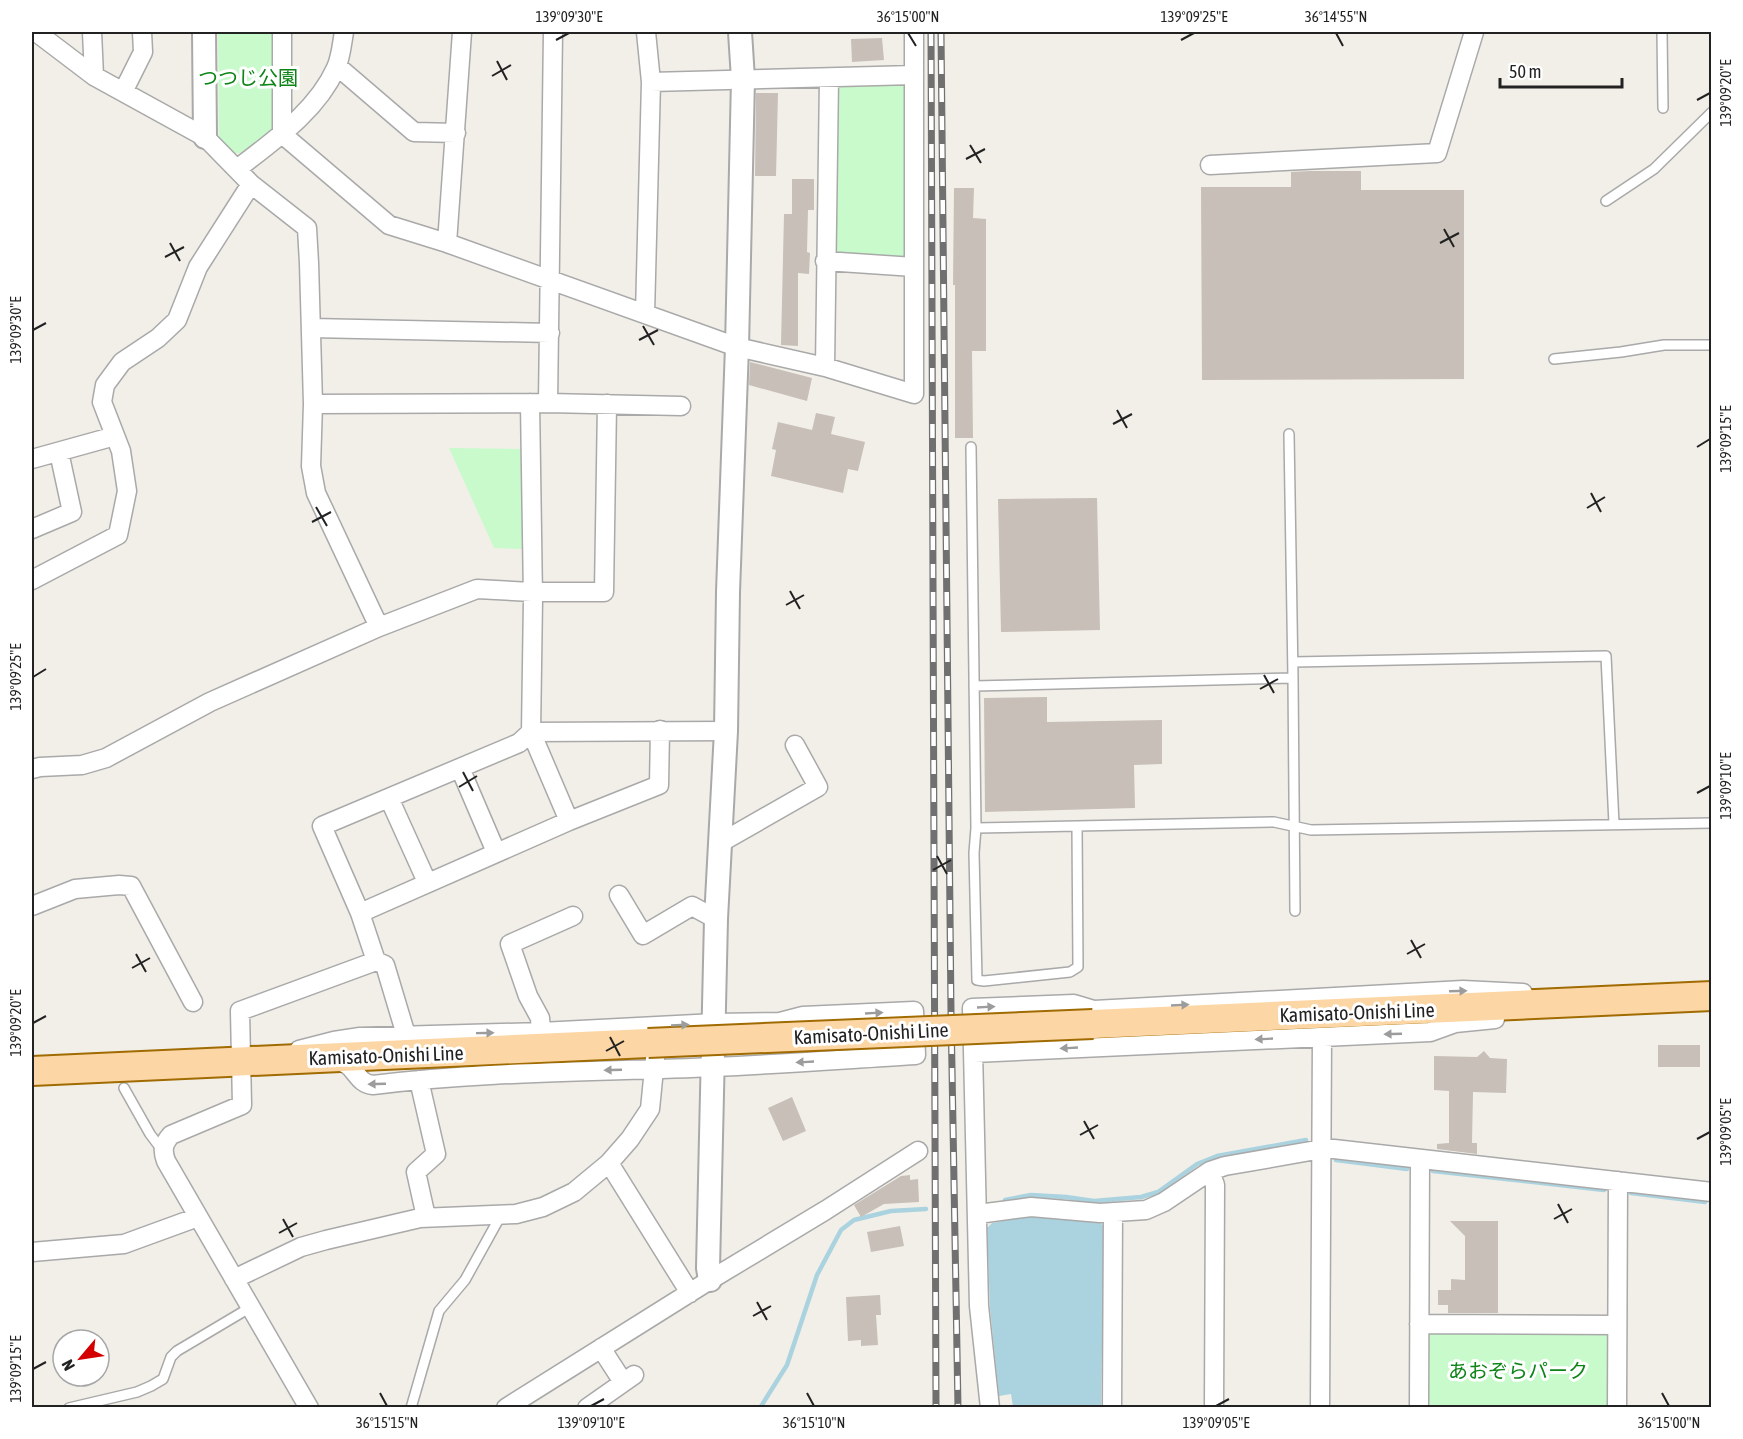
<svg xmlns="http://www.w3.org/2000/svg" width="1743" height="1439" font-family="'Asap Condensed','Noto Sans JP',sans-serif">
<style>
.park{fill:#c8facc}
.water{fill:#aad3df}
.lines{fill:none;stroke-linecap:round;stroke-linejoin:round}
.stream{stroke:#aad3df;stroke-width:4.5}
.building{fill:#c7bfb8}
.service-casing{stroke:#a9a9a9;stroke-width:12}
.minor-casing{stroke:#a9a9a9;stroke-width:21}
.tertiary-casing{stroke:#a9a9a9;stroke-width:26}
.primary-casing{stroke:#a06b00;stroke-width:32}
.service{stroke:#fff;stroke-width:9}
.minor{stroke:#fff;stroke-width:18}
.tertiary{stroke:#fff;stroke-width:22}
.primary{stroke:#fcd6a4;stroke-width:28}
.rail-casing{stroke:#707070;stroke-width:7}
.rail{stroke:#fff;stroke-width:4.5;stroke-dasharray:14;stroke-linecap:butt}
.primary-bridge-casing{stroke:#a06b00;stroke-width:32;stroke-linecap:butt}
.primary-bridge{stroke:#fcd6a4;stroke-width:28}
.oneway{fill:#9c9c9c}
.ticks{fill:none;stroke:#222;stroke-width:2}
.labels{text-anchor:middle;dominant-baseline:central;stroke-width:6;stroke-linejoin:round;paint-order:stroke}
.park-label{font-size:20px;fill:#0c8416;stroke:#fff}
.street-label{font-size:20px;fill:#222;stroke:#fff}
.neatline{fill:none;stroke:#222;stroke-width:2}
.ticks-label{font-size:15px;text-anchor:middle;fill:#222}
</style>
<rect width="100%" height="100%" fill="#f2efe9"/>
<path class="park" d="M 218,32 L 277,32 L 276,122 L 272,129 L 241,153 L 235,153 L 219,141 Z
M 901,82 L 907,90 L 909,253 L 900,261 L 837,258 L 832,251 L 838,91 L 844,83 Z
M 449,448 L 522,449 L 523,549 L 494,548 Z
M 1432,1332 L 1604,1333 L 1610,1338 L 1609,1407 L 1426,1408 L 1426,1337 Z"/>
<path class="water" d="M 1031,1216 L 1099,1221 L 1104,1227 L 1101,1407 L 1013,1407 L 1011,1394 L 999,1396 L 990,1308 L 987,1228 L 992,1223 Z"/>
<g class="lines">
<path class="stream" d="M 1336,1160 L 1407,1169
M 1433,1171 L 1604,1190
M 1631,1193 L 1705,1202
M 1005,1200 L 1031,1195 L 1066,1197 L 1094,1201 L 1141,1197 L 1158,1192 L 1197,1164 L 1217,1156 L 1306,1140
M 760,1408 L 787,1365 L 817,1275 L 841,1230 L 854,1220 L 891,1211 L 926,1209"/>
</g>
<path class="building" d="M 882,38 L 884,60 L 852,62 L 851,39 Z
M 756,93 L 778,93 L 776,176 L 755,176 Z
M 1309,171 L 1361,171 L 1361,190 L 1464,190 L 1464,379 L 1202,380 L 1201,187 L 1291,187 L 1291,172 Z
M 792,179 L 814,179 L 814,210 L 808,210 L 807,252 L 810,253 L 809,274 L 798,273 L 798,346 L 781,345 L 784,214 L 792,214 Z
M 954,188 L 974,188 L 973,218 L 986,219 L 986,351 L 972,351 L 973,438 L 955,438 L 955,285 L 953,285 Z
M 750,362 L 812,378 L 807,401 L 749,385 Z
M 816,413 L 835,417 L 831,434 L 865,442 L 858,471 L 848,469 L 843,493 L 771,476 L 776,450 L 772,449 L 778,422 L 812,430 Z
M 1097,498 L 1100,630 L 1001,632 L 998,499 Z
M 1047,697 L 1047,722 L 1162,720 L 1162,764 L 1134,765 L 1135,808 L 985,812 L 984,698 Z
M 1658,1045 L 1700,1045 L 1700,1067 L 1658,1067 Z
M 1484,1051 L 1490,1058 L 1507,1059 L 1506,1093 L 1473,1092 L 1472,1143 L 1477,1143 L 1477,1154 L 1437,1149 L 1437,1144 L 1449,1143 L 1449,1091 L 1434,1090 L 1434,1056 L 1477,1057 Z
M 792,1097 L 806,1131 L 783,1141 L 768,1108 Z
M 910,1175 L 910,1180 L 918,1179 L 919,1202 L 884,1204 L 861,1217 L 854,1205 L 901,1176 Z
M 1450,1221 L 1498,1221 L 1498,1313 L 1448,1313 L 1448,1305 L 1438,1305 L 1438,1290 L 1451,1290 L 1451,1279 L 1465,1280 L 1465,1236 Z
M 900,1226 L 904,1246 L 871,1252 L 867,1232 Z
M 880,1295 L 881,1315 L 876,1315 L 878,1345 L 861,1346 L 861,1340 L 848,1341 L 846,1297 Z"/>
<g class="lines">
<defs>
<path id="service" d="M 1662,32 L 1663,108
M 1606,201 L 1654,169 L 1712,112
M 1554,359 L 1621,352 L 1664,345 L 1712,345
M 1289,434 L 1293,678 L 1295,911
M 971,447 L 976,828 L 974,853 L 977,980 L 984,981 L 1070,972 L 1078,967 L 1077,826
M 1293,662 L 1606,656 L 1614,824
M 974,686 L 1293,678
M 976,828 L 1274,822 L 1311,830 L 1712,823
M 124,1088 L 150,1134 L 162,1150
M 69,1408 L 137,1392 L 151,1386 L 163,1379 L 171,1357 L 177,1351 L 251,1307
M 411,1408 L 439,1311 L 465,1280 L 501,1215"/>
<path id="minor" d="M 36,32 L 94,76 L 205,137 L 251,184 L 307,228 L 309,263 L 313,404 L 311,466 L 316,493 L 379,627
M 92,32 L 94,76
M 282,32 L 282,134 L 389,225 L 447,243 L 737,347 L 825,367 L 914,394 L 914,32
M 337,66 L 414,132 L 456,133
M 651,82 L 914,75
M 123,92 L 143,52 L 142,32
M 1210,165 L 1437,153 L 1474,32
M 237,169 C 273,141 317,111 336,68 C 341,57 342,43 344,32
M 447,243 L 462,32
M 825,261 L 914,267
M 645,314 L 651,82 L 646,32
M 312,328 L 550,333
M 825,367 L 829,78
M 530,403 L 533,599 L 531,732 L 569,821
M 548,403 L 553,32
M 313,404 L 548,403 L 681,406
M 32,459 L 115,436
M 32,529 L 72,512 L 59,452
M 32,580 L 118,535 L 127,491 L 121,451 L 102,402 L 105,385 L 122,362 L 158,338 L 177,320 L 198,267 L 251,184
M 460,768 L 496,852
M 32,769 L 40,767 L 82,765 L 106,758 L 210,702 L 379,627 L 477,589 L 532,592 L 604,592 L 607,404
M 389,798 L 427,882
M 720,843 L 818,787 L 795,745
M 619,895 L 643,935 L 692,906 L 716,919
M 32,906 L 75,889 L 119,885 L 131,886 L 193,1002
M 360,913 L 569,821 L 659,785 L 660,730
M 376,961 L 385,965 L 406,1035
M 541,1032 L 540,1018 L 528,996 L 510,944 L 573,916
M 299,1050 L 334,1041 L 360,1037 L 541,1032 L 715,1023 L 780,1022 L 803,1016 L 914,1011 L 916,1055 C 849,1059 782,1064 715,1067 C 601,1072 486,1071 373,1085 C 362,1084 359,1077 352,1069 C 348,1064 340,1061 334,1057
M 974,1053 L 1430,1032 L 1455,1023 L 1495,1019
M 419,1080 L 436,1154 L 416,1172 L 426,1217
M 609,1163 L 690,1293
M 1210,1171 L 1215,1185 L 1214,1408
M 978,1214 L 1031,1207 L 1100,1213 L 1146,1210 L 1164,1202 L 1210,1171 L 1225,1166 L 1322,1149 L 1334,1149 L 1712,1192
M 32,1252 L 124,1244 L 198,1217
M 234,1279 L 301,1247 L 326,1240 L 420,1218 L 516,1214 L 543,1207 L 574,1192 L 609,1163 L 630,1139 L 650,1109 L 655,1059
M 1419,1324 L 1617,1325
M 601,1348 L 623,1382
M 309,1408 L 166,1161 C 162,1150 163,1144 171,1135 L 242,1105 L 240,1011 L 376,961 L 360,913 L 322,826 L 519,743 L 531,732 L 726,731
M 506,1408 L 710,1280 L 826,1210 L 918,1151
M 587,1408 L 634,1375
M 990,1408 L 979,1306 L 972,1008 L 1074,1004 L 1094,1010 L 1463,990 L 1523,993
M 1112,1408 L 1113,1212
M 1320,1408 L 1322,1037
M 1419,1408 L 1420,1159
M 1617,1408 L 1618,1181"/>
<path id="tertiary" d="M 204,32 L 205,137
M 710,1280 L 708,1268 L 716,919 L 726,731 L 728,592 L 737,347 L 743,79 L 740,32"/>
<path id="primary" d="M 1093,1024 L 1712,996
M 32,1071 L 648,1043"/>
</defs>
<use href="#service" class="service-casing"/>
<use href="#minor" class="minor-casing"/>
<use href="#tertiary" class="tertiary-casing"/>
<use href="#primary" class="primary-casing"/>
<use href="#service" class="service"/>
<use href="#minor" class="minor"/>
<use href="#tertiary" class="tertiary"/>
<use href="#primary" class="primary"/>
<defs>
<path id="rail" d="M 931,32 L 936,1408
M 941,32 L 951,1012 L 958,1408"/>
</defs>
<use href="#rail" class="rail-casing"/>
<use href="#rail" class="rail"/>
<defs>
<path id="primary-bridge" d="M 648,1043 L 1093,1024"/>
</defs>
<use href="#primary-bridge" class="primary-bridge-casing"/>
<use href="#primary-bridge" class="primary-bridge"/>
</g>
<defs><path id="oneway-solid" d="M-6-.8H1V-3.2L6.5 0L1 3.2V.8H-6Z" transform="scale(1.5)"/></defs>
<g class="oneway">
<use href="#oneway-solid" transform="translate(1458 991) rotate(-2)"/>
<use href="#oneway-solid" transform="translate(1180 1005) rotate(-3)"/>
<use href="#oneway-solid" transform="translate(986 1007) rotate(-3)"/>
<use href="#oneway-solid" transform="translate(874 1013) rotate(-3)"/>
<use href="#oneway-solid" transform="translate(680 1025) rotate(-3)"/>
<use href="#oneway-solid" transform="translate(485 1033) rotate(-1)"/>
<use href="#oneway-solid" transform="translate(1393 1034) rotate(178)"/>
<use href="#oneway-solid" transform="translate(1264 1039) rotate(177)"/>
<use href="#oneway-solid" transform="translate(1069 1048) rotate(177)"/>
<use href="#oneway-solid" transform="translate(805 1062) rotate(177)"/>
<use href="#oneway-solid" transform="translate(613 1070) rotate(178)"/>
<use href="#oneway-solid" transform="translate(377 1084) rotate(178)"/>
</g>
<path class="ticks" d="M 908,33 L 916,46M 1336,33 L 1343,46M 556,40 L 569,33M 1181,40 L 1194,33M 497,61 L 507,80M 492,76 L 511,65M 1697,100 L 1710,93M 970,145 L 981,163M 966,159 L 985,149M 1444,229 L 1454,247M 170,243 L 180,261M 1440,243 L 1459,233M 165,257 L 184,247M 643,326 L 654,345M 33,330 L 46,323M 639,340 L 658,330M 1117,410 L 1127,428M 1113,424 L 1132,414M 1697,447 L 1710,439M 1591,493 L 1601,512M 316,507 L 327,526M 1587,508 L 1605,497M 312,522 L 331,512M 790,591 L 800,609M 786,605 L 804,595M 1264,675 L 1274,693M 33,677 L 46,669M 1260,689 L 1278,679M 463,772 L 473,791M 459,787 L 477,776M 1697,793 L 1710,786M 937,856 L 947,874M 933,870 L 951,860M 1411,940 L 1421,958M 136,954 L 146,972M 1407,954 L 1425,944M 132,968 L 150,958M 33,1023 L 46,1016M 610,1037 L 620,1056M 606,1051 L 624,1041M 1084,1121 L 1094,1139M 1080,1135 L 1098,1125M 1697,1139 L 1710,1132M 1558,1204 L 1568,1223M 283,1219 L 293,1237M 1554,1219 L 1572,1209M 279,1233 L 297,1223M 757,1302 L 767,1320M 753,1316 L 771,1306M 33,1369 L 46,1362M 380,1393 L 387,1406M 807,1393 L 814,1406M 1662,1393 L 1669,1406M 591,1406 L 604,1399M 1216,1406 L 1229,1399"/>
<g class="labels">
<g class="park-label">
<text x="248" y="77">つつじ公園</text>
<text x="1518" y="1370">あおぞらパーク</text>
</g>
<g class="street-label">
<text transform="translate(1357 1012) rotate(-2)">Kamisato-Onishi Line</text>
<text transform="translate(871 1033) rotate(-3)">Kamisato-Onishi Line</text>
<text transform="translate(386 1055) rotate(-2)">Kamisato-Onishi Line</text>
</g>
</g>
<rect width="1743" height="1439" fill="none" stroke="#ffffff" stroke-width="66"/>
<g transform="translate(81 1358) rotate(241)"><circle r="28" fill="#ffffff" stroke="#a7a7a7" stroke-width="1.5"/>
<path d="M0-4.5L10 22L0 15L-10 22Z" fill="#d40000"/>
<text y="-9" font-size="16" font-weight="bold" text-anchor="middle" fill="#222222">N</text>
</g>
<path d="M1500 78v9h122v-9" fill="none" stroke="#222222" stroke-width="3"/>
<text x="1509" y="78" font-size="18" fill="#222222" stroke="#ffffff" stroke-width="4.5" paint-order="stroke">50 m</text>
<rect x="33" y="33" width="1677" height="1373" class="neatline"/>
<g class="ticks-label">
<text x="569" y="22">139°09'30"E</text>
<text x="908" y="22">36°15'00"N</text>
<text x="1194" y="22">139°09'25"E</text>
<text x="1336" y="22">36°14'55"N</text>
<text transform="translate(1726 93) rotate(-90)" y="5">139°09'20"E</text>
<text transform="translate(16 330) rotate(-90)" y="5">139°09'30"E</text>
<text transform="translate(1726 439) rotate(-90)" y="5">139°09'15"E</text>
<text transform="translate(16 677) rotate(-90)" y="5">139°09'25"E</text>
<text transform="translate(1726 786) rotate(-90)" y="5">139°09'10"E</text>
<text transform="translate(16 1023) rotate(-90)" y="5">139°09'20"E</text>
<text transform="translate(1726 1132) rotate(-90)" y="5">139°09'05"E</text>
<text transform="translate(16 1369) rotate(-90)" y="5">139°09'15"E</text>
<text x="387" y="1428">36°15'15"N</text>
<text x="591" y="1428">139°09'10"E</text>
<text x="814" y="1428">36°15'10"N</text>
<text x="1216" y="1428">139°09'05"E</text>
<text x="1669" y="1428">36°15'00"N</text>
</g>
</svg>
